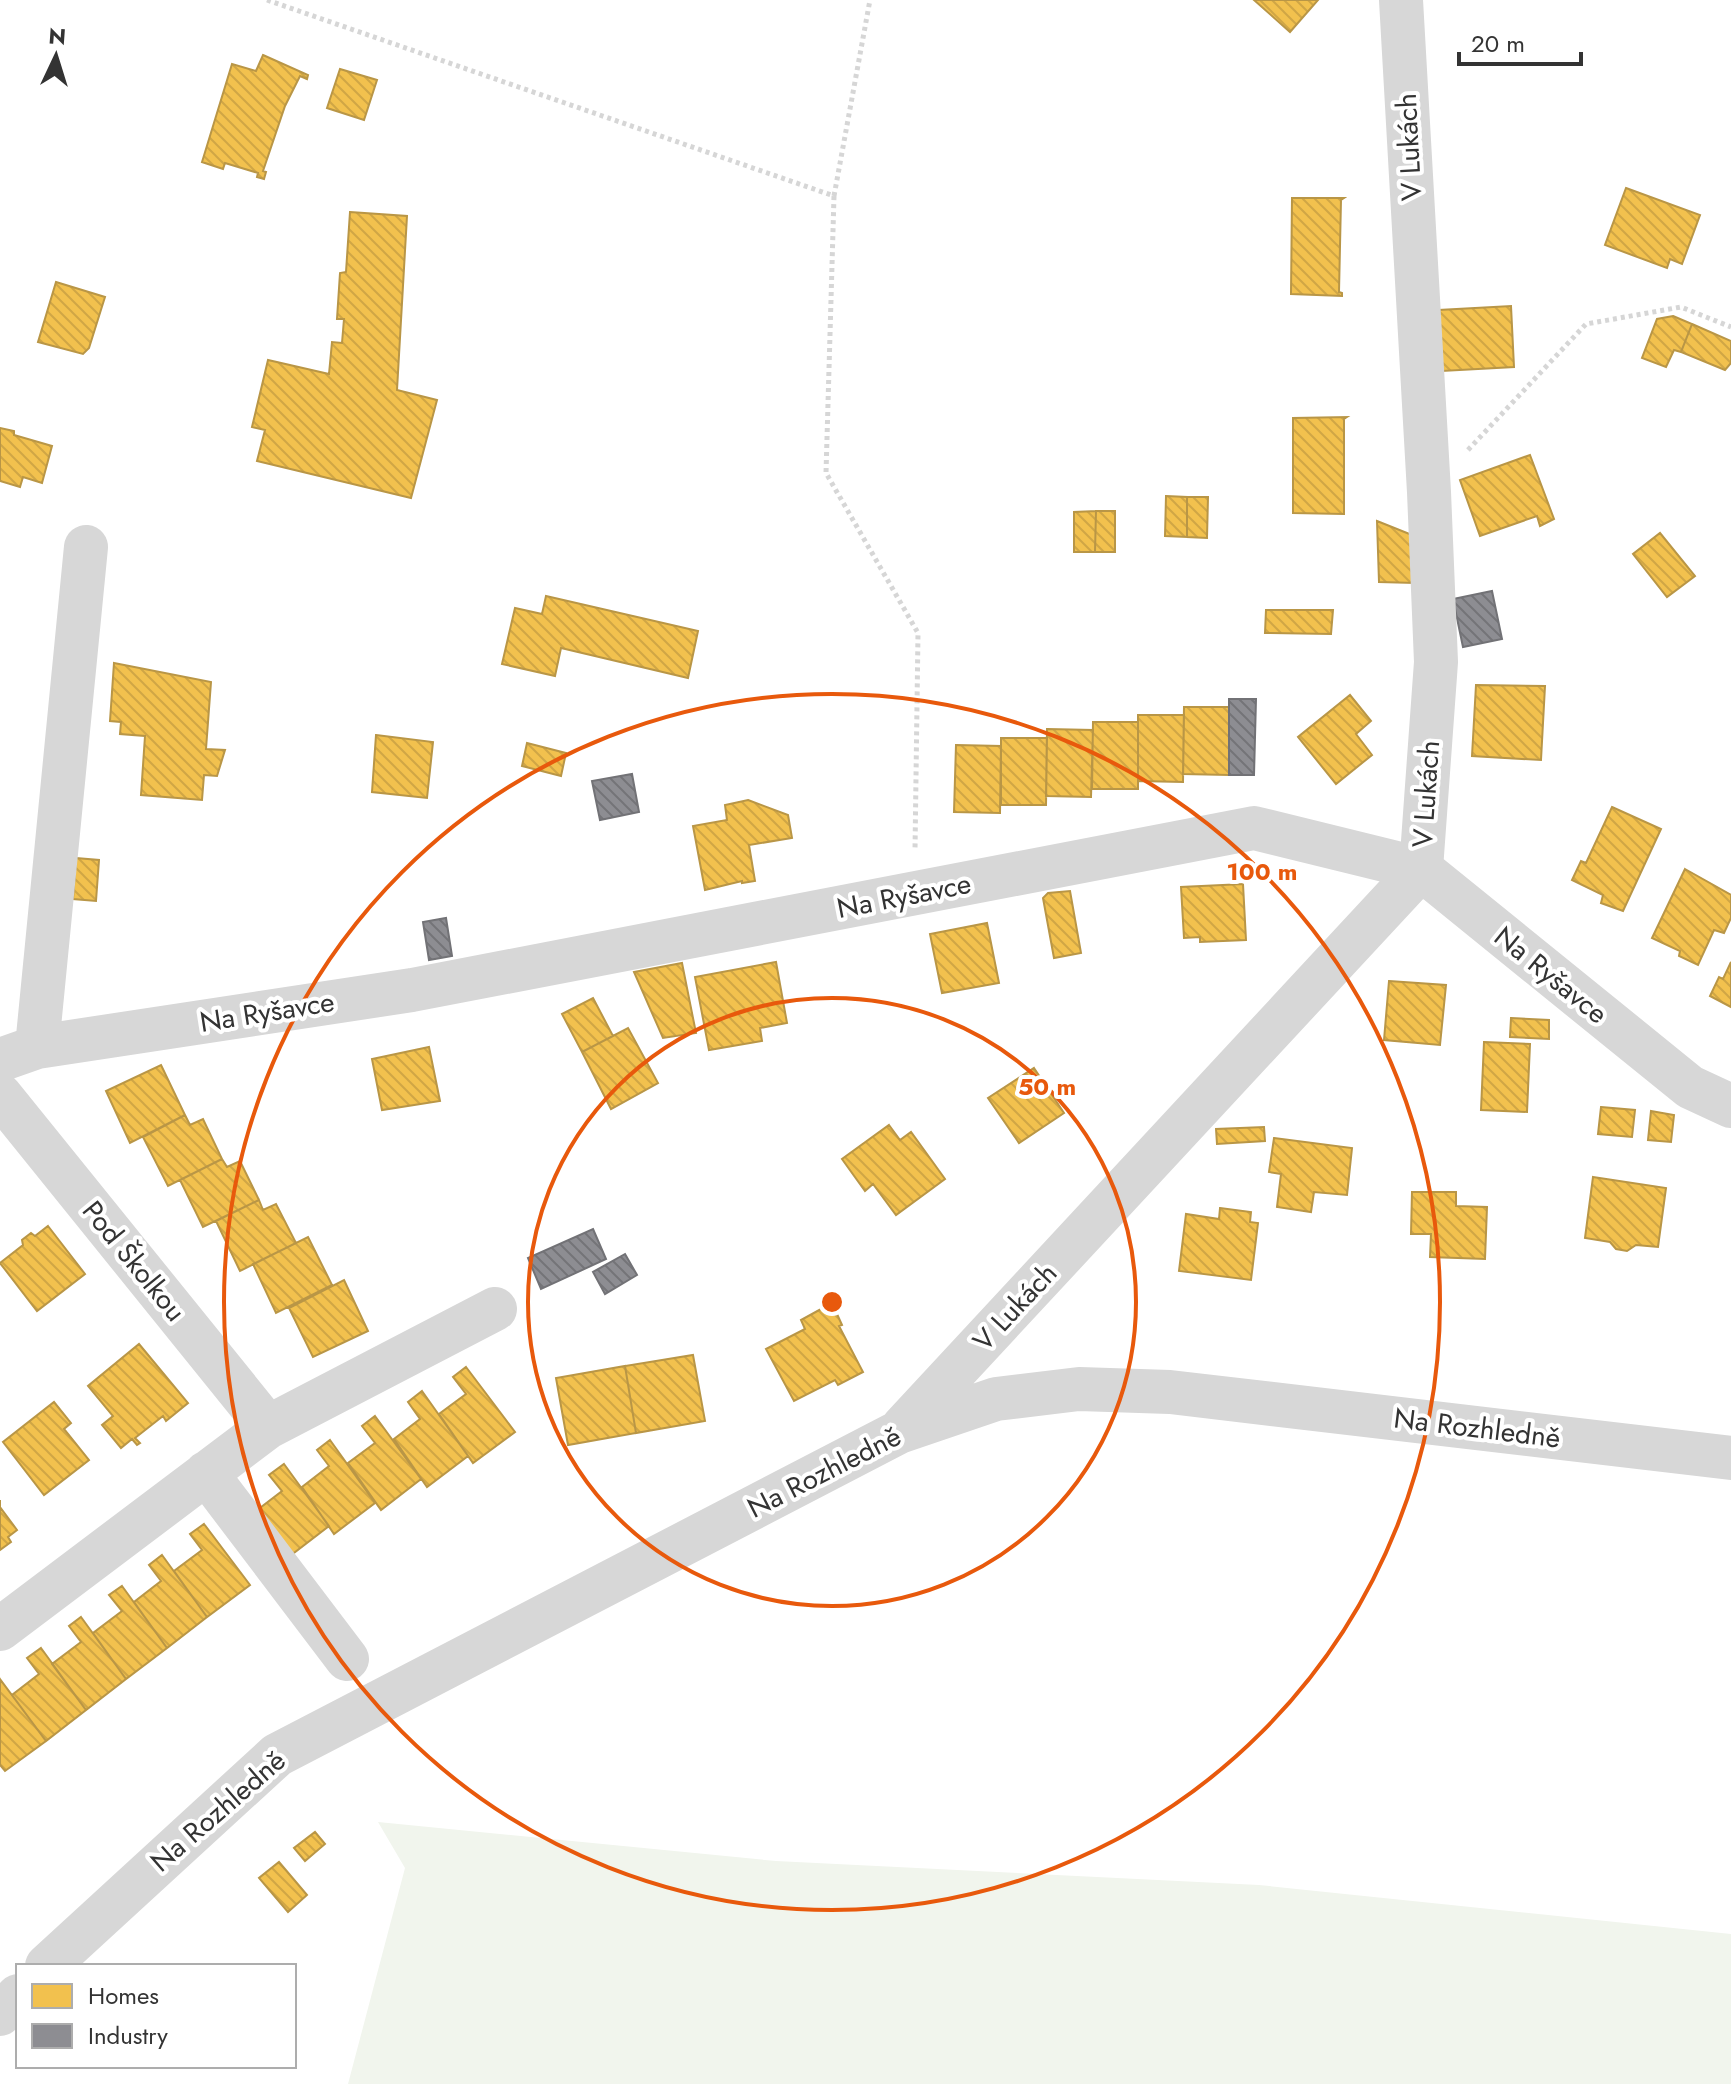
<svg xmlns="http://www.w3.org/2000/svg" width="1731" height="2084" font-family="Jost,sans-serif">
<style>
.green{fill:#f1f5ed}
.homes{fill:url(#homes-back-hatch);stroke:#b99646;stroke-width:2}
.industry{fill:url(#industry-back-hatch);stroke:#727276;stroke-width:2}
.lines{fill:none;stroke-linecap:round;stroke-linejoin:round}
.path{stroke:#d6d6d6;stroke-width:5;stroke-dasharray:4 4;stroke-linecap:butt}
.minor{stroke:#d7d7d7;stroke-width:44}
.ring{fill:none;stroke:#e8590c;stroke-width:4}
.labels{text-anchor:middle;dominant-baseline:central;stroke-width:8;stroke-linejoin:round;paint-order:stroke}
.street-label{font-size:28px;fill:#333;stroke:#fff}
.centre{fill:#e8590c;stroke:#fff;stroke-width:4}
.ring-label{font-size:24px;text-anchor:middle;font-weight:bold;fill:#e8590c;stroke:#fff;stroke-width:8;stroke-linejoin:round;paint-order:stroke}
</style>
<defs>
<pattern id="homes-back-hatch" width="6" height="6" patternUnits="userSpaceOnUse" patternTransform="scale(2)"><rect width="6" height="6" fill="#f2c14e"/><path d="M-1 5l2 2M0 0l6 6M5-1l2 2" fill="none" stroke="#d0a645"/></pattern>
<pattern id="industry-back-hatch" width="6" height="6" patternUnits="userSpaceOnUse" patternTransform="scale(2)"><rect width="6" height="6" fill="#8d8d92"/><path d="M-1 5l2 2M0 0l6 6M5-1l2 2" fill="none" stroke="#747478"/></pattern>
</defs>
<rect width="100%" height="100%" fill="#fff"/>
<path class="green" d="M 378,1822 L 776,1861 L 1259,1885 L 1731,1934 L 1731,2084 L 348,2084 L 405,1868 Z"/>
<path class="homes" d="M 1254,0 L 1318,0 L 1290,32 Z
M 263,55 L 308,75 L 307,79 L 300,76 L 285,106 L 263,171 L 266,172 L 264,179 L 257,177 L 258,173 L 225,163 L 223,169 L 202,162 L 232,64 L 256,71 Z
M 340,69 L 377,80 L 364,120 L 327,108 Z
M 1626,188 L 1700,215 L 1682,264 L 1670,259 L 1667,268 L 1605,245 Z
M 1292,198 L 1344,198 L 1341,200 L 1339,292 L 1342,293 L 1342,296 L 1291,294 Z
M 350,212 L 407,216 L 397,390 L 437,400 L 411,498 L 257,461 L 265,430 L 252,427 L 268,360 L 329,374 L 332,342 L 342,343 L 344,319 L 337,319 L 340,273 L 346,272 Z
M 56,282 L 105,297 L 89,348 L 83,354 L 38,342 Z
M 1511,306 L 1514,367 L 1442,371 L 1439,310 Z
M 1673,316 L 1692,324 L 1681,352 L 1674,350 L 1666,367 L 1642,358 L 1657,319 Z
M 1692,324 L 1731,341 L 1731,363 L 1725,370 L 1681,352 Z
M 1347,417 L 1344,419 L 1344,514 L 1293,513 L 1293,418 Z
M 0,428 L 14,431 L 14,435 L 52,446 L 42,483 L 23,477 L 20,487 L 0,481 Z
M 1530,455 L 1554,519 L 1540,526 L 1537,516 L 1480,536 L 1460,480 Z
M 1166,496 L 1187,497 L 1187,537 L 1165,536 Z
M 1187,497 L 1208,497 L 1207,538 L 1187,537 Z
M 1096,511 L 1095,552 L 1074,552 L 1074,512 Z
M 1096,511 L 1115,511 L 1115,552 L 1095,552 Z
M 1377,521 L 1412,535 L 1415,583 L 1379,582 Z
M 1660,533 L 1695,576 L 1667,597 L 1633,554 Z
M 546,596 L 698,631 L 688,678 L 561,648 L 555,676 L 502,664 L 515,608 L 542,614 Z
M 1266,610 L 1333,610 L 1331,634 L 1265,633 Z
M 114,663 L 211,682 L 206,749 L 225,750 L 217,776 L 204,775 L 202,800 L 141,795 L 145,736 L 120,734 L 121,722 L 110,721 Z
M 1476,685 L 1545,686 L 1541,760 L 1472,756 Z
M 1350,695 L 1371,721 L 1356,734 L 1372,755 L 1336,784 L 1298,737 Z
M 1184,707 L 1229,707 L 1229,775 L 1183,774 Z
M 1138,715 L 1184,715 L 1183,782 L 1138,781 Z
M 1093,722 L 1138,722 L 1138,789 L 1092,789 Z
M 1047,729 L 1093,730 L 1091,797 L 1046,796 Z
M 376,735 L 433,742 L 427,798 L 372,792 Z
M 1001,738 L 1047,738 L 1046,805 L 1001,805 Z
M 527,743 L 566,753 L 561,776 L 522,766 Z
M 956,745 L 1001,746 L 1000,813 L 954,812 Z
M 748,800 L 788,815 L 792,838 L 749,845 L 755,881 L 742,883 L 742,881 L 705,890 L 693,826 L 727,820 L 725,805 Z
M 1612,807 L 1661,829 L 1623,911 L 1601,903 L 1603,895 L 1572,880 L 1581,861 L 1586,863 Z
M 76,858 L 99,860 L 96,901 L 73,899 Z
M 1685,869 L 1731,895 L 1731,918 L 1724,933 L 1714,930 L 1698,965 L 1679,956 L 1680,951 L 1652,938 Z
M 1243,884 L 1246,940 L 1200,942 L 1200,937 L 1184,938 L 1181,887 Z
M 1070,891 L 1081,953 L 1054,958 L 1043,898 L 1048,893 Z
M 987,923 L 999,983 L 942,993 L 930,934 Z
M 776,962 L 787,1023 L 760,1028 L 762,1041 L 709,1050 L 695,977 Z
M 1731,962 L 1731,1007 L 1710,996 L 1719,977 L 1723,979 Z
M 682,963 L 696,1033 L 663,1038 L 634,972 Z
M 1389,981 L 1446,985 L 1440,1045 L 1384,1040 Z
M 593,998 L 613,1036 L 582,1052 L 562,1014 Z
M 1511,1018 L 1549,1020 L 1549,1039 L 1510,1037 Z
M 628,1028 L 658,1083 L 611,1109 L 582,1052 Z
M 1484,1042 L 1530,1044 L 1527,1112 L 1481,1110 Z
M 429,1047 L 440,1101 L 382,1110 L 372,1059 Z
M 161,1065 L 185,1115 L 130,1143 L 106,1091 Z
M 1034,1068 L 1064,1113 L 1019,1143 L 988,1098 Z
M 1601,1107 L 1635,1110 L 1632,1137 L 1598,1134 Z
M 1651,1111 L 1674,1115 L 1671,1142 L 1648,1140 Z
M 185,1115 L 190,1125 L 203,1119 L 222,1159 L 168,1186 L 143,1137 Z
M 889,1125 L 900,1140 L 911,1132 L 945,1179 L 896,1215 L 873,1184 L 865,1191 L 842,1159 Z
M 1264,1127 L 1265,1141 L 1217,1144 L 1216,1129 Z
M 1274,1138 L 1352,1148 L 1347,1195 L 1314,1192 L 1311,1212 L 1277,1207 L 1281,1174 L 1269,1172 Z
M 222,1159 L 227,1167 L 240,1161 L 259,1200 L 203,1227 L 180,1180 Z
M 1593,1177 L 1666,1188 L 1658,1247 L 1636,1245 L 1627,1251 L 1616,1249 L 1610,1242 L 1585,1238 Z
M 1412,1192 L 1456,1192 L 1456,1206 L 1487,1207 L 1485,1259 L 1430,1257 L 1431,1234 L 1411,1234 Z
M 259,1200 L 263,1210 L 276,1204 L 296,1243 L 240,1271 L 216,1221 Z
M 1220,1208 L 1251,1212 L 1250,1222 L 1258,1223 L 1251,1280 L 1179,1271 L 1186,1214 L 1219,1219 Z
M 48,1226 L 85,1274 L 37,1311 L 0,1263 L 23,1245 L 22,1240 L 31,1233 L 35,1236 Z
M 308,1237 L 332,1285 L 276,1313 L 253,1264 Z
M 344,1280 L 368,1331 L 313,1357 L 289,1308 Z
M 832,1303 L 842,1325 L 839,1326 L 863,1372 L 838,1385 L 835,1380 L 794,1401 L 766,1349 L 805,1329 L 801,1320 Z
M 139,1344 L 188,1403 L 166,1421 L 163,1416 L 135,1438 L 140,1443 L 137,1445 L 132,1439 L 121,1448 L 102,1425 L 113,1416 L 88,1386 Z
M 693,1355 L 705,1421 L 636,1433 L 625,1366 Z
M 625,1366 L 636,1433 L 568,1445 L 556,1378 Z
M 466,1367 L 515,1432 L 473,1463 L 439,1414 L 466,1394 L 453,1377 Z
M 422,1391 L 468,1456 L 427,1487 L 394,1439 L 420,1419 L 408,1402 Z
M 54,1402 L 71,1423 L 64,1429 L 89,1460 L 44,1495 L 3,1442 Z
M 375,1416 L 421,1479 L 381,1510 L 348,1463 L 375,1443 L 362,1426 Z
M 330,1440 L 375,1503 L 334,1534 L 302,1487 L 329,1466 L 317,1450 Z
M 284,1464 L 329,1526 L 286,1559 L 252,1514 L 282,1491 L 269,1475 Z
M 0,1500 L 0,1507 L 17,1530 L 8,1537 L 11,1542 L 0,1550 Z
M 204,1524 L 250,1585 L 207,1617 L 174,1571 L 202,1550 L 190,1534 Z
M 162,1555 L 207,1617 L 167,1648 L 134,1602 L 161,1581 L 149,1565 Z
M 122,1586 L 167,1648 L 126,1679 L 93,1633 L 122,1611 L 109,1595 Z
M 81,1617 L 126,1679 L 86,1710 L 52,1664 L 81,1642 L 69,1626 Z
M 41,1648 L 86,1710 L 46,1741 L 12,1695 L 39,1674 L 27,1658 Z
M 0,1679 L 46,1741 L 5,1771 L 0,1765 Z
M 315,1832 L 325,1844 L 305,1861 L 294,1848 Z
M 279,1862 L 307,1895 L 288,1912 L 259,1878 Z"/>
<path class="industry" d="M 1492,591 L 1502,639 L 1463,647 L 1453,599 Z
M 1229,699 L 1256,699 L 1254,775 L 1229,775 Z
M 632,774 L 639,812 L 600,820 L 592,781 Z
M 446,918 L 452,956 L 429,960 L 423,922 Z
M 593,1229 L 606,1259 L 541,1289 L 528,1258 Z
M 625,1254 L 637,1275 L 605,1294 L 593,1272 Z"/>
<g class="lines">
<path class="path" d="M 267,0 L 834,196 L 826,473 L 918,633 L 915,850
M 834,196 L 870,0
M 1468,450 L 1586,324 L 1681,307 L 1731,327"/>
<path class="minor" d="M 37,1047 L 86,547
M 0,1060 L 37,1047 L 412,990 L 1254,828 L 1421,869 L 1690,1087 L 1731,1106
M 0,1095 L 268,1427 L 0,1629
M 268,1427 L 495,1309
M 903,1427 L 1421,869 L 1436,662 L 1429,492 L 1401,0
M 206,1473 L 347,1659
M 47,1966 L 277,1755 L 899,1432 L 996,1399 L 1079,1389 L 1170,1392 L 1731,1458
M 0,2014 L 18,1996"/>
</g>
<g class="ring">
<circle cx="832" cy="1302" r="304"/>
<circle cx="832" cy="1302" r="608"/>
</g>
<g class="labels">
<g class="street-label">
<text transform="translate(1409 147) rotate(-93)">V Lukách</text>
<text transform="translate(1426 794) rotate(-86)">V Lukách</text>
<text transform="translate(904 896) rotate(-11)">Na Ryšavce</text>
<text transform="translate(1551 975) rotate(39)">Na Ryšavce</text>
<text transform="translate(267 1012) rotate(-9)">Na Ryšavce</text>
<text transform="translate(134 1261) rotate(51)">Pod Školkou</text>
<text transform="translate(1015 1307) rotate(-47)">V Lukách</text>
<text transform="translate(1477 1428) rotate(7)">Na Rozhledně</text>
<text transform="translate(824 1472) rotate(-27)">Na Rozhledně</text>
<text transform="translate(218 1811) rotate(-41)">Na Rozhledně</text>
</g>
</g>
<circle cx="832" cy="1302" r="12" class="centre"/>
<g class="ring-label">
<text x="1262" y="880">100 m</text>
<text x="1047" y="1095">50 m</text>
</g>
<rect x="16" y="1964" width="280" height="104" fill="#ffffff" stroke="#adadad" stroke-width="2"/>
<rect x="32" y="1984" width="40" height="24" fill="#f2c14e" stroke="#adadad" stroke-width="2"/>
<text x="88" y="2004" font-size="24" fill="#333333">Homes</text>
<rect x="32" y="2024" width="40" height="24" fill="#8d8d92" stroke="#adadad" stroke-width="2"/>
<text x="88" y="2044" font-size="24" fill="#333333">Industry</text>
<g transform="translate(56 56) rotate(4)" stroke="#ffffff" stroke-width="6" paint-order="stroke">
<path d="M0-6L14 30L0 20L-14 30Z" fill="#333333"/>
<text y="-12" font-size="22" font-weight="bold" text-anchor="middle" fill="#333333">N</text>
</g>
<path d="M1459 52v12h122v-12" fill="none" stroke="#333333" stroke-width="4"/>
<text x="1471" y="52" font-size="24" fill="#333333" stroke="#ffffff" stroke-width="6" paint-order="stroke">20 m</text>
</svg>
